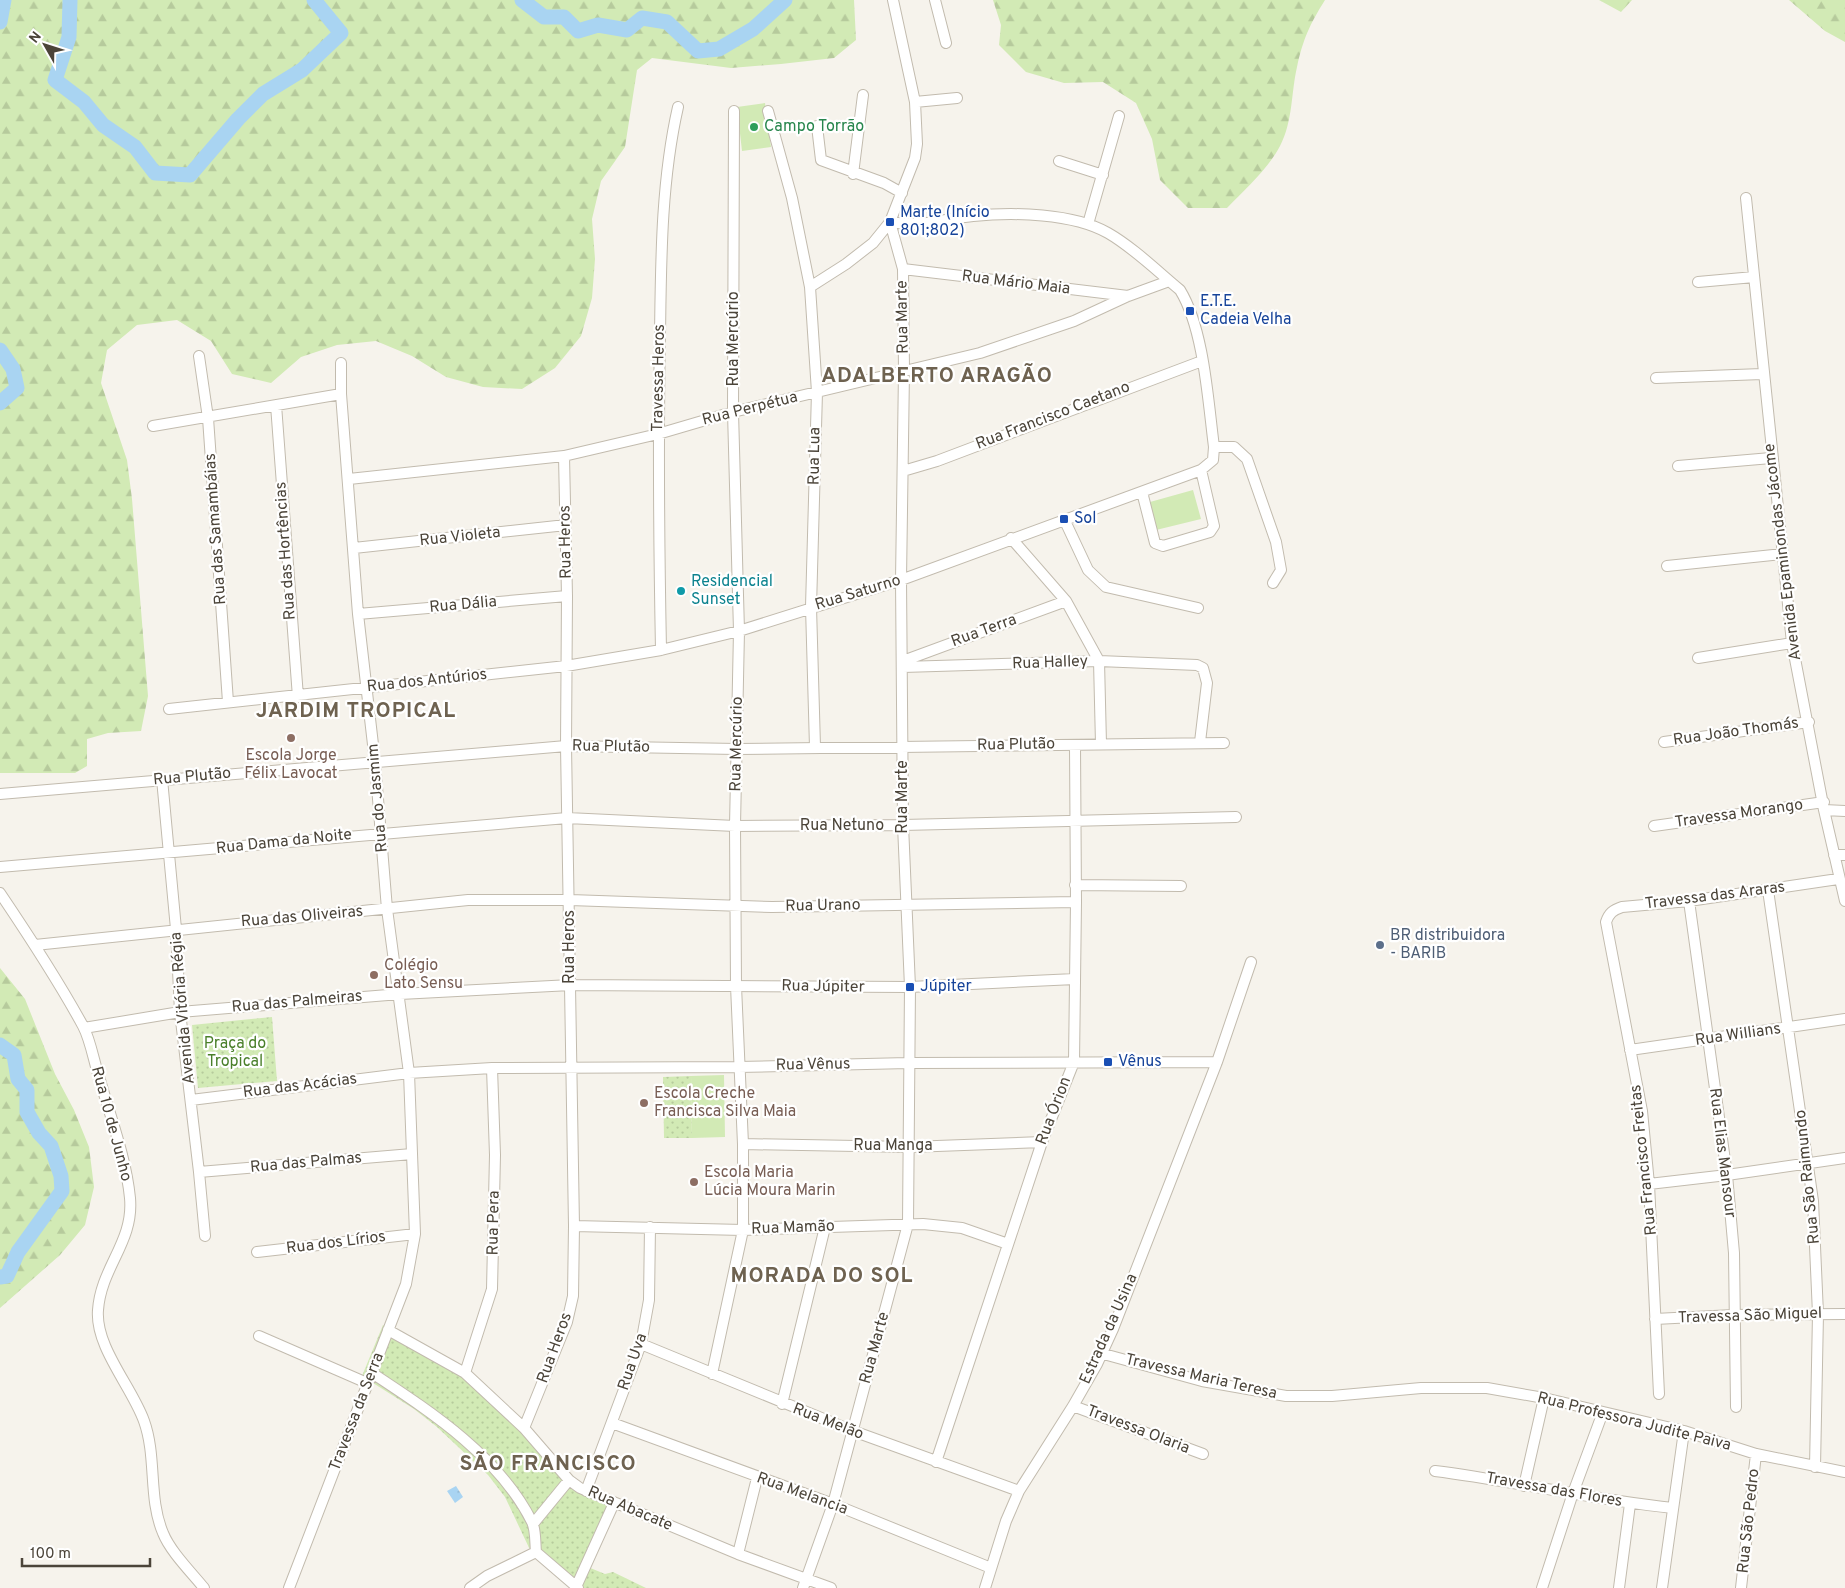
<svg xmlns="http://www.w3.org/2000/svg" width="1845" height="1588" font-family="Overpass,sans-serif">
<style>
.forest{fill:url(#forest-firs)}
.park{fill:url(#park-dots)}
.garden{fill:#d2eab5}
.water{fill:url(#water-ripples)}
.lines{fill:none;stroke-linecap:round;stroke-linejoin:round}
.river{stroke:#a9d4f2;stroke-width:15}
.minor-casing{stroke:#c2bbae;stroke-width:12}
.minor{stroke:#fff;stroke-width:10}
.leisure-dot{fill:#2e9e5b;stroke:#fff;stroke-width:2}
.transit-dot{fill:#1a4fb4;stroke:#fff;stroke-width:2}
.culture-dot{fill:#0f9aa8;stroke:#fff;stroke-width:2}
.education-dot{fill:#8d6e63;stroke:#fff;stroke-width:2}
.service-dot{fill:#5c6f8a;stroke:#fff;stroke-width:2}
.labels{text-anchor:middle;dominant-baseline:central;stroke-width:4.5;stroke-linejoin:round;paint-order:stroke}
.leisure-label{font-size:16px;fill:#27864d;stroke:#fff;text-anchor:start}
.transit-label{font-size:16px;fill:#164399;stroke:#fff;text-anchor:start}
.street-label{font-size:16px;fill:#4b4439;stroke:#fff}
.culture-label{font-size:16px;fill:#0d838f;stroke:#fff;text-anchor:start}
.education-label{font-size:16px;fill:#785e54;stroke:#fff;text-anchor:start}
.service-label{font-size:16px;fill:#4e5e75;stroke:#fff;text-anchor:start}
.park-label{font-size:16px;fill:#4a7f2a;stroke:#fff}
.district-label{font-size:21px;font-weight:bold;letter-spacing:1px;fill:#6e6250;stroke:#fff}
</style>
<defs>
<pattern id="forest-firs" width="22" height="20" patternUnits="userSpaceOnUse" patternTransform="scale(1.25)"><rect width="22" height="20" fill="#d2eab5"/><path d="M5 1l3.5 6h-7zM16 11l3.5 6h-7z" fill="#b6ca9c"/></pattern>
<pattern id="park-dots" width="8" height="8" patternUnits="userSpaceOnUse" patternTransform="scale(1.25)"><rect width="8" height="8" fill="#d2eab5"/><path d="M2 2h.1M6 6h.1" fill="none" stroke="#b6ca9c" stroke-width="1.8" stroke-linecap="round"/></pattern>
<pattern id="water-ripples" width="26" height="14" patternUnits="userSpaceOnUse" patternTransform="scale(1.25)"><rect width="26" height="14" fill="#a9d4f2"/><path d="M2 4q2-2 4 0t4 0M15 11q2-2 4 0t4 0" fill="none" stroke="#8caec5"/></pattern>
</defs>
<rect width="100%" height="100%" fill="#f6f3ec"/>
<path class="forest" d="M 0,0 L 854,0 L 856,40 L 834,58 L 781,64 L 731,68 L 652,58 L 637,70 L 625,147 L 601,181 L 592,219 L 595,259 L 592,298 L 581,336 L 555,368 L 522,389 L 483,387 L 446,377 L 412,356 L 376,341 L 337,345 L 301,357 L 271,383 L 232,374 L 211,341 L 177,320 L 137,325 L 107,350 L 101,383 L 127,460 L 132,499 L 148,696 L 141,731 L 108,733 L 87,739 L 87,766 L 75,773 L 0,773 Z
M 993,0 L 1325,0 C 1310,24 1303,39 1297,67 C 1291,93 1293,121 1280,146 C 1268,169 1245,189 1227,208 L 1188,208 L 1160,180 L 1152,139 L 1136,103 L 1103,82 L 1064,83 L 1026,72 L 999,45 L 1001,25 Z
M 1599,0 L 1632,0 L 1621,12 Z
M 1789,0 L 1845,0 L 1845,42 L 1825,31 Z
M 0,968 L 25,999 L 55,1074 L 74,1110 L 89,1147 L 94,1187 L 85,1225 L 60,1255 L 0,1308 Z"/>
<path class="park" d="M 272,1017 L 277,1081 L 198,1088 L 192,1025 Z
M 691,1076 L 692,1138 L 664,1138 L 663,1077 Z
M 383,1325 L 456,1371 L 523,1432 L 565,1484 L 609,1504 L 583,1565 L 605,1574 L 613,1572 L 646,1588 L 574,1588 L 532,1554 L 505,1497 L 488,1475 L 437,1427 L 414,1409 L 362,1376 Z"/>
<path class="garden" d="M 765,103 L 771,147 L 742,151 L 737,107 Z
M 1193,490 L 1201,519 L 1156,530 L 1150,502 Z
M 242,1043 L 262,1059 L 252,1072 L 232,1055 Z
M 724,1075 L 725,1137 L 692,1138 L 691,1076 Z"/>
<path class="water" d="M 456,1486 L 463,1497 L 455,1503 L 447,1491 Z"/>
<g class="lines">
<path class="river" d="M 70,0 L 69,37 L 55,80 L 84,102 L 103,125 L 135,147 L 155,173 L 190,175 L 238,119 L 263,94 L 302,70 L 341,33 L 314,0
M 522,0 L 544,17 L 564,17 L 578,31 L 598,25 L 627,30 L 642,18 L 667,22 L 698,51 L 719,49 L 753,29 L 785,0
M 0,22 L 4,0
M 0,350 L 13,369 L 17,388 L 0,403
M 0,1045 L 14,1055 L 18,1079 L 27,1090 L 27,1112 L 39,1133 L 51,1146 L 61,1176 L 62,1191 L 18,1252 L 7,1276 L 0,1277"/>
<defs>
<path id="minor" d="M 935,0 L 946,43
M 915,102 L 957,98
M 768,111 L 792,198 L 810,287 L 817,392 L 811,607 L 815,747
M 817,126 L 821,160 L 884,183 L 902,193
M 1059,161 L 1103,175
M 853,174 L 863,95
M 1746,198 L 1792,643 L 1824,810 L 1845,901
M 1088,224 L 1119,116
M 903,269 L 1128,296
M 1698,282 L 1754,277
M 810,287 L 846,264 L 873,243 L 890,222 L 915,158 L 917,144 L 915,102 L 893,0
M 199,356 L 208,418 L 228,702
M 1656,378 L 1762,374
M 276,405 L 298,697
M 153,426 L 341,394
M 1214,447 L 1234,447 L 1247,459 L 1276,542 L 1281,570 L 1273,583
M 1678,466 L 1771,458
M 903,471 L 937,461 L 1202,361
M 349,479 L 564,456 L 658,434 L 733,412 L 980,353 L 1074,321 L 1128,296 L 1169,281
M 1142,492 L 1155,543 L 1163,546 L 1210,532 L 1214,526 L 1201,470
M 1064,519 L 1088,570 L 1106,587 L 1198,608
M 1011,538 L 1066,601 L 1099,661 L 1101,744
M 354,548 L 566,525
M 1667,566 L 1783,554
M 358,614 L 567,596
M 661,650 C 659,546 658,441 660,336 C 661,260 661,182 678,107
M 1698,658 L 1792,643
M 903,661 L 1066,601
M 903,667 L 1099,661 L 1197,665 L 1203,668 L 1207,683 L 1200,742
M 169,709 L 566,666 L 661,650 L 739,631 L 901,580 L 1201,470 L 1213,460 L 1214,447 C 1208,401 1204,329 1180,290 C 1157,271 1134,248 1108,233 C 1073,213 1013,212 973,216 C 940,219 926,228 890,222
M 1664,742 L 1809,722
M 162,779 L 176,929 L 180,1012 L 199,1172 L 205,1236
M 0,794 L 566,746 L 737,749 L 1224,743
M 1824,810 L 1845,811
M 1654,826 L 1824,802
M 1834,855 L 1845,855
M 0,867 L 567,818 L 735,826 L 903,825 L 1236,817
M 1075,885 L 1181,886
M 1768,890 L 1813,1201 L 1818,1314 L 1815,1467
M 0,893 C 29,936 58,980 83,1026 C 91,1041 94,1063 100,1080 C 111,1119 126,1158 130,1198 C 134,1242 101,1267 98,1310 C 95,1347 132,1387 144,1421 C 157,1457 148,1498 163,1533 C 170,1551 191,1572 204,1588
M 1689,901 L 1727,1175 L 1734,1253 L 1736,1407
M 35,945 L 468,900 L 570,900 L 772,907 L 1076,902
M 84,1028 L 180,1012 L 400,994 L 571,985 L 910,987 L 1075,979
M 1630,1050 L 1845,1019
M 191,1100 L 409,1073 L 492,1068 L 738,1067 L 908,1063 L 1217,1062
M 743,1144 L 910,1147 L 1042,1142
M 199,1172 L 412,1154
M 1649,1184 L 1727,1175 L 1845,1158
M 574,1226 L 743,1230 L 923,1224 L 962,1228 L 1008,1244
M 257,1252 L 415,1234
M 1655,1319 L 1733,1315 L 1845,1314
M 388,1330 L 465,1373 L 524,1428 L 569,1480 L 580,1488 L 738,1554 L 831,1588
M 259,1336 L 367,1383
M 641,1344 L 853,1431 L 1019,1491
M 1100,1353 L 1202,1381 L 1286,1396 L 1332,1396 L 1421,1388 L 1487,1388 L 1544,1398 L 1684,1431 L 1756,1454 L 1845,1472
M 372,1373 C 431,1412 499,1456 532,1522 C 536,1530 535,1543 536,1552 L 578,1588
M 465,1373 L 492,1289 L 495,1155 L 492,1068
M 712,1374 L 743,1230 L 743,1144 L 736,986 L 735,826 L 739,631 L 733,412 L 734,111
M 1659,1394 L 1649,1184 L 1642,1111 L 1606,922 C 1609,913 1613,910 1622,907 L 1689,901 L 1838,879
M 782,1404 L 825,1227
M 1073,1406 L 1203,1454
M 612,1423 L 833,1504 L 991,1568
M 524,1428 L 567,1322 L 573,1296 L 574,1226 L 566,746 L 567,596 L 564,456
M 936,1462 L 1042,1142 L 1074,1062 L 1076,902 L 1075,745
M 1435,1471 C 1515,1481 1593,1500 1673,1508
M 1524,1486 L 1544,1398
M 586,1491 L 641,1344 L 649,1300 L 650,1227
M 533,1524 L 569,1480
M 738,1554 L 757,1478
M 576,1587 L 614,1503
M 289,1588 L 406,1284 L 415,1234 L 409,1073 L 387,909 L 375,762 L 358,614 L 341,394 L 341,363
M 470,1588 L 487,1576 L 536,1552
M 803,1588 L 833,1504 L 908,1224 L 910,987 L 903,825 L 901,580 L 904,371 L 903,269 L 890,222
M 985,1588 L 1006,1521 L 1019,1491 L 1073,1406 L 1097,1364 L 1113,1329 L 1217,1062 L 1251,962
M 1542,1588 L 1573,1493 L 1603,1412
M 1619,1588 L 1630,1504
M 1662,1588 L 1684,1431
M 1741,1588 L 1756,1454"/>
</defs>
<use href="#minor" class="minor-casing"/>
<use href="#minor" class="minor"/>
</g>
<circle class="leisure-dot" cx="754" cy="127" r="5"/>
<g class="transit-dot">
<rect x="885" y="217" width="10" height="10" rx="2.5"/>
<rect x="1185" y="306" width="10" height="10" rx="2.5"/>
<rect x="1059" y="514" width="10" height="10" rx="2.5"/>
<rect x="905" y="982" width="10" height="10" rx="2.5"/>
<rect x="1103" y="1057" width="10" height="10" rx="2.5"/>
</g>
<circle class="culture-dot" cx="681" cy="591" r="5"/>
<g class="education-dot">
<circle cx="291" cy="738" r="5"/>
<circle cx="374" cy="975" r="5"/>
<circle cx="644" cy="1103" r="5"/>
<circle cx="694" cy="1182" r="5"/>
</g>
<circle class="service-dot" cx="1380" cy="945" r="5"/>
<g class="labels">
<g class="leisure-label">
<text x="764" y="127">Campo Torrão</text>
</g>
<g class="transit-label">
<text x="900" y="213">Marte (Início<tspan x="900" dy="18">801;802)</tspan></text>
<text x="1200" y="302">E.T.E.<tspan x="1200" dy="18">Cadeia Velha</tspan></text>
<text x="1074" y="519">Sol</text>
<text x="920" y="987">Júpiter</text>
<text x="1118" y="1062">Vênus</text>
</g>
<g class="street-label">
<text transform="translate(1016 283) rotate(7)">Rua Mário Maia</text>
<text transform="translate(903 317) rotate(-91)">Rua Marte</text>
<text transform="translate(734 339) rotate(-90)">Rua Mercúrio</text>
<text transform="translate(659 378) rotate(-89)">Travessa Heros</text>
<text transform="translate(750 409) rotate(-14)">Rua Perpétua</text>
<text transform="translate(1053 416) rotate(-21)">Rua Francisco Caetano</text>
<text transform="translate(815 456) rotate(-89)">Rua Lua</text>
<text transform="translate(216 529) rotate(-94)">Rua das Samambáias</text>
<text transform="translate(460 537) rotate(-6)">Rua Violeta</text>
<text transform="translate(566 542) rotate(-91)">Rua Heros</text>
<text transform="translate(286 551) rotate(-94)">Rua das Hortências</text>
<text transform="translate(1783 552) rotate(-97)">Avenida Epaminondas Jácome</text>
<text transform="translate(858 593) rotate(-17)">Rua Saturno</text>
<text transform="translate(463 605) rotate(-5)">Rua Dália</text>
<text transform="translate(984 631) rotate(-20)">Rua Terra</text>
<text transform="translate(1050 663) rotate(-2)">Rua Halley</text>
<text transform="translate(427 681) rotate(-6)">Rua dos Antúrios</text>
<text transform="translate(1736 732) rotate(-8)">Rua João Thomás</text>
<text transform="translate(737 744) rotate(-89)">Rua Mercúrio</text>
<text transform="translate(1016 745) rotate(-1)">Rua Plutão</text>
<text transform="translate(611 747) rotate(1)">Rua Plutão</text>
<text transform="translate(192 777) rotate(-5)">Rua Plutão</text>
<text transform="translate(903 797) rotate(-90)">Rua Marte</text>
<text transform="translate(378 798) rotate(-95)">Rua do Jasmim</text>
<text transform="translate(1739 814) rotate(-8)">Travessa Morango</text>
<text x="842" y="826">Rua Netuno</text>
<text transform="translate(284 842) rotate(-6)">Rua Dama da Noite</text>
<text transform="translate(1715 896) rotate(-7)">Travessa das Araras</text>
<text transform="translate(823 906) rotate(-1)">Rua Urano</text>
<text transform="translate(302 917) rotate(-5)">Rua das Oliveiras</text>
<text transform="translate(570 947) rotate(-90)">Rua Heros</text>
<text transform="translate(823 987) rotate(1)">Rua Júpiter</text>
<text transform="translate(297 1002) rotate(-5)">Rua das Palmeiras</text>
<text transform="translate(183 1008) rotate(-95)">Avenida Vitória Régia</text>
<text transform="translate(1738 1035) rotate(-8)">Rua Willians</text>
<text transform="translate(813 1065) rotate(-1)">Rua Vênus</text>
<text transform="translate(300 1086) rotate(-7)">Rua das Acácias</text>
<text transform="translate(1054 1111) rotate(-69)">Rua Órion</text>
<text transform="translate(111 1124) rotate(75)">Rua 10 de Junho</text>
<text x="893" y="1146">Rua Manga</text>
<text transform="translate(1722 1153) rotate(83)">Rua Elias Mansour</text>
<text transform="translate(1644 1160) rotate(-96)">Rua Francisco Freitas</text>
<text transform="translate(306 1163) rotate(-5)">Rua das Palmas</text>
<text transform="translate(1808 1177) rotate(-96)">Rua São Raimundo</text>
<text transform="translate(494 1223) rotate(-89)">Rua Pera</text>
<text transform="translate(793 1228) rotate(-2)">Rua Mamão</text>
<text transform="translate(336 1243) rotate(-7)">Rua dos Lírios</text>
<text transform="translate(1750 1316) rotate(-2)">Travessa São Miguel</text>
<text transform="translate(1109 1329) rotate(-66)">Estrada da Usina</text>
<text transform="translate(555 1348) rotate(-70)">Rua Heros</text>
<text transform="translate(875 1348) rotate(-75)">Rua Marte</text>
<text transform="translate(633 1362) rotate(-71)">Rua Uva</text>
<text transform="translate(1201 1377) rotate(13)">Travessa Maria Teresa</text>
<text transform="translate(357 1412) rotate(-69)">Travessa da Serra</text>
<text transform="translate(828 1422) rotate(21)">Rua Melão</text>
<text transform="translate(1634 1422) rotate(14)">Rua Professora Judite Paiva</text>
<text transform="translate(1138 1430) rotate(21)">Travessa Olaria</text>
<text transform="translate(1554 1490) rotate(10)">Travessa das Flores</text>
<text transform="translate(802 1494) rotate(20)">Rua Melancia</text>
<text transform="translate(630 1509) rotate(23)">Rua Abacate</text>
<text transform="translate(1749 1521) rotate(-84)">Rua São Pedro</text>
</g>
<g class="culture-label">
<text x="691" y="582">Residencial<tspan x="691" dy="18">Sunset</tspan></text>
</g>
<g class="education-label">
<text x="291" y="756" text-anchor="middle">Escola Jorge<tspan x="291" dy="18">Félix Lavocat</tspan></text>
<text x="384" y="966">Colégio<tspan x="384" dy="18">Lato Sensu</tspan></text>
<text x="654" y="1094">Escola Creche<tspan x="654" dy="18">Francisca Silva Maia</tspan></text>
<text x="704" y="1173">Escola Maria<tspan x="704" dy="18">Lúcia Moura Marin</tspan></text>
</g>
<g class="service-label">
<text x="1390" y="936">BR distribuidora<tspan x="1390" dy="18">- BARIB</tspan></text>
</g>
<g class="park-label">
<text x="235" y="1044">Praça do<tspan x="235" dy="18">Tropical</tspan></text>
</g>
<g class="district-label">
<text x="937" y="376">ADALBERTO ARAGÃO</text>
<text x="356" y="711">JARDIM TROPICAL</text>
<text x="822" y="1276">MORADA DO SOL</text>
<text x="548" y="1464">SÃO FRANCISCO</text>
</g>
</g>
<g transform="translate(45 45) rotate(309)" stroke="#ffffff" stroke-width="4" paint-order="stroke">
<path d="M0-4L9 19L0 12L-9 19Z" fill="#4b4439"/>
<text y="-8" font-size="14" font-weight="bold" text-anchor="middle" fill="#4b4439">N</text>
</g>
<path d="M22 1558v8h128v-8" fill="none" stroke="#4b4439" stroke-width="2.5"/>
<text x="30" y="1558" font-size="15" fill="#4b4439" stroke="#ffffff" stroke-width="4" paint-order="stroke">100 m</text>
</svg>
